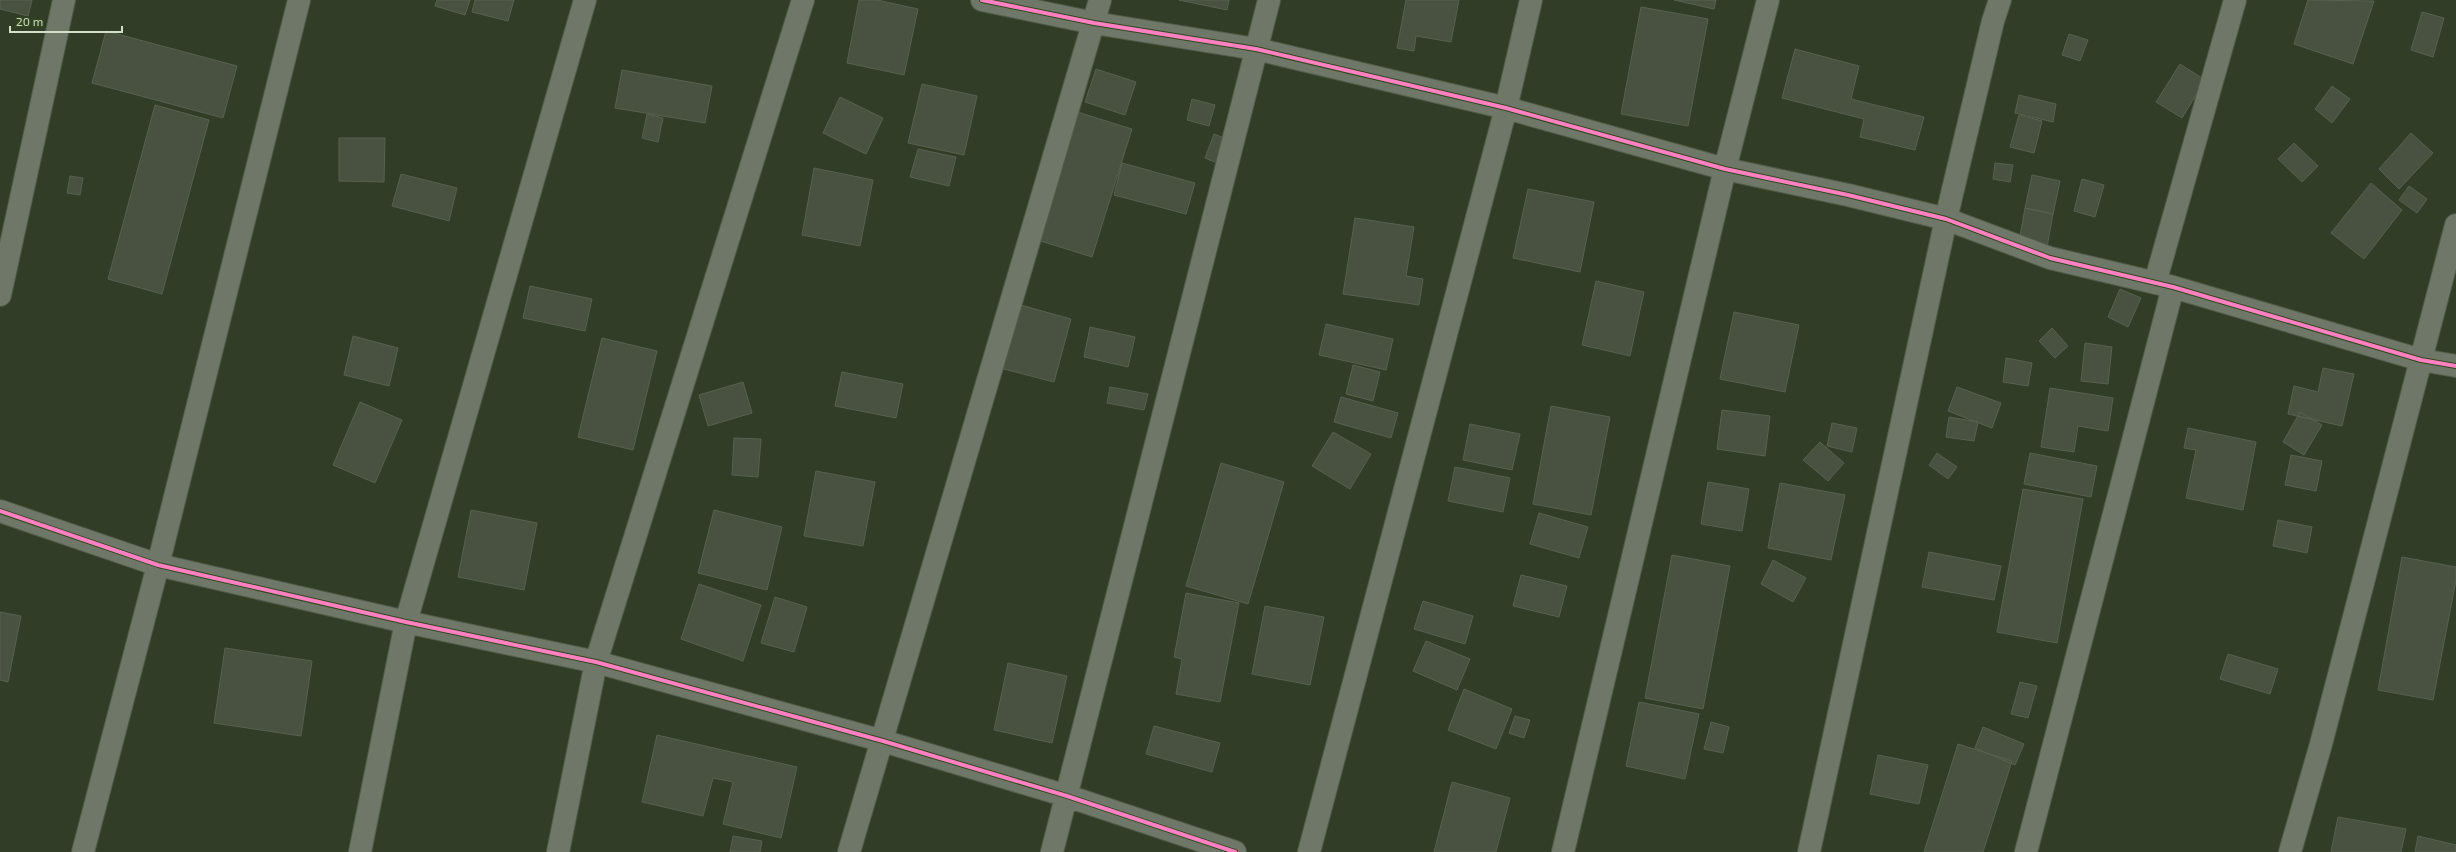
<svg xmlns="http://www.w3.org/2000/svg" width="2456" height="852" font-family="'Exo 2',sans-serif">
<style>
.building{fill:#495241;stroke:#586150}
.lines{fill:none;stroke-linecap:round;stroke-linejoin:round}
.minor-casing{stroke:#515b48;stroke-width:24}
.minor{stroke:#6f7868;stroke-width:22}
.cycleway-casing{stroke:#31461f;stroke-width:6}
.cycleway{stroke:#ff80c0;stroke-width:4}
</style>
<rect width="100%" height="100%" fill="#323d28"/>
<path class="building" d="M 0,0 L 32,0 L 28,16 L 0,9 Z
M 437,0 L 470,0 L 465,15 L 435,6 Z
M 475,0 L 514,0 L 508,21 L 472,12 Z
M 859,0 L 877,0 L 918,9 L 904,75 L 847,63 Z
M 1179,0 L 1229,0 L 1227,10 Z
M 1406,0 L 1459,0 L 1451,42 L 1416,36 L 1414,51 L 1397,48 Z
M 1674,0 L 1716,0 L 1714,9 Z
M 2308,0 L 2374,1 L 2353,64 L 2294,44 Z
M 1641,7 L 1708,19 L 1688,126 L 1621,114 Z
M 2422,12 L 2444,18 L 2433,57 L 2411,50 Z
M 106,31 L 237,66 L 223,118 L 92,83 Z
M 2069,34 L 2088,40 L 2080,61 L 2062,55 Z
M 1795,49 L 1859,66 L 1851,99 L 1924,117 L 1915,150 L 1860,137 L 1864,119 L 1782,98 Z
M 2180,64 L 2205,80 L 2182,118 L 2156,102 Z
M 1096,69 L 1136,82 L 1125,115 L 1085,102 Z
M 622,70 L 712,86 L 705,123 L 615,108 Z
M 922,84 L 977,96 L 964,155 L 908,143 Z
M 2332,86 L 2350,99 L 2332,123 L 2315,109 Z
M 2019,95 L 2056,104 L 2053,122 L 2015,113 Z
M 840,97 L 883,118 L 866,154 L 823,133 Z
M 1192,99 L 1215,105 L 1209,126 L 1187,120 Z
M 155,105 L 209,120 L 162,294 L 108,279 Z
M 1071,110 L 1132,129 L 1092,257 L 1031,238 Z
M 647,114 L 663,118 L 658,142 L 642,138 Z
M 2019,115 L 2042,121 L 2034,153 L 2010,147 Z
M 2411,133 L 2433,153 L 2399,189 L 2379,169 Z
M 1214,134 L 1237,143 L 1227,167 L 1205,158 Z
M 339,138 L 385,138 L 384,182 L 339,181 Z
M 2294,143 L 2318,166 L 2302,182 L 2278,159 Z
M 918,149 L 956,157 L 949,186 L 910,177 Z
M 1122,163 L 1195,183 L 1186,214 L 1114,195 Z
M 1995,163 L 2013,165 L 2010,182 L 1993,179 Z
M 814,168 L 873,180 L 860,246 L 802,235 Z
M 401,174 L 457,188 L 449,221 L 392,206 Z
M 2032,175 L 2060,181 L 2053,214 L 2025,208 Z
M 70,176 L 83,178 L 80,195 L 67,193 Z
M 2082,179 L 2104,185 L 2095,217 L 2074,211 Z
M 2371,183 L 2402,210 L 2364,259 L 2331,233 Z
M 2409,186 L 2427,199 L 2417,213 L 2399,200 Z
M 1528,189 L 1594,202 L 1580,272 L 1513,258 Z
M 2025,208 L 2053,214 L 2047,247 L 2019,242 Z
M 1355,218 L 1414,227 L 1406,276 L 1423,279 L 1419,305 L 1343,294 Z
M 1596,281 L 1644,292 L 1630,356 L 1582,345 Z
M 530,286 L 592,299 L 585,331 L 523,318 Z
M 2120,289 L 2141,298 L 2128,327 L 2108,317 Z
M 1017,304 L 1071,319 L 1054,382 L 1000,368 Z
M 1734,312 L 1799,325 L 1785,392 L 1720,379 Z
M 1326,324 L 1393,339 L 1386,370 L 1319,355 Z
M 1090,327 L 1135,337 L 1128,367 L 1084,357 Z
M 2052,328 L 2068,346 L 2055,358 L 2039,341 Z
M 353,336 L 398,348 L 389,386 L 344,375 Z
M 602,338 L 657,351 L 633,450 L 578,437 Z
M 2085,343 L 2112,347 L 2108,384 L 2081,381 Z
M 2006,358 L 2032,363 L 2028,386 L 2003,382 Z
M 1353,365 L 1380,372 L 1373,401 L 1346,394 Z
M 2323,368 L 2354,374 L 2342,426 L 2288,414 L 2294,386 L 2318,392 Z
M 842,372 L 903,384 L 896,418 L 835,406 Z
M 743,382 L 752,413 L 708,426 L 699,395 Z
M 1110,387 L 1148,394 L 1144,410 L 1107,403 Z
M 1957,387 L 2001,403 L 1992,428 L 1948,411 Z
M 2050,388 L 2113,398 L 2108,431 L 2078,426 L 2074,452 L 2041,447 Z
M 1341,397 L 1398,413 L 1391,438 L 1334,422 Z
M 360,402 L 402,420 L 375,483 L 333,465 Z
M 1551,406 L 1610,417 L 1591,515 L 1533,504 Z
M 1722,410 L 1770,416 L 1765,456 L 1717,449 Z
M 2300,412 L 2322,425 L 2304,455 L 2283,442 Z
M 1949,417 L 1978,422 L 1974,441 L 1946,437 Z
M 1832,423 L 1857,428 L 1852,452 L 1827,446 Z
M 1470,424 L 1520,434 L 1512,470 L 1463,460 Z
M 2188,428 L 2256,442 L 2243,510 L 2186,498 L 2196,450 L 2184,448 Z
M 1333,432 L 1371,454 L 1350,489 L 1312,466 Z
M 734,438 L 761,439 L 758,477 L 732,475 Z
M 1820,442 L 1844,463 L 1828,481 L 1803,460 Z
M 1937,453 L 1957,467 L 1948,479 L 1929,465 Z
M 2030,453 L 2097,466 L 2091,497 L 2024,484 Z
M 2291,455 L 2322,461 L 2316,491 L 2285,485 Z
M 1221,463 L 1284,482 L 1248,604 L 1186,586 Z
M 1455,467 L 1510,478 L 1503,512 L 1448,501 Z
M 816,471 L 875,482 L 863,546 L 804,536 Z
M 1708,482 L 1749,489 L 1742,531 L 1701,524 Z
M 1780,483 L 1845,495 L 1831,560 L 1768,548 Z
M 2023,489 L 2083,499 L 2057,643 L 1997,632 Z
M 471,510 L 537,523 L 524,590 L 458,577 Z
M 714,510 L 782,527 L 767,590 L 698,573 Z
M 1539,513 L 1588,527 L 1579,558 L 1530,544 Z
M 2278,520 L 2312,527 L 2307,553 L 2273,546 Z
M 1929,552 L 2001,566 L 1994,600 L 1922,587 Z
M 1672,555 L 1730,566 L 1703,709 L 1645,698 Z
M 2402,557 L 2456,567 L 2456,580 L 2433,700 L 2378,690 Z
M 1773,560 L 1806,578 L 1793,602 L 1761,584 Z
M 1521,575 L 1567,586 L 1559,617 L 1513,606 Z
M 699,584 L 761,605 L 743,661 L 681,639 Z
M 1186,593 L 1239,603 L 1220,702 L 1176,694 L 1182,659 L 1174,657 Z
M 775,597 L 807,607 L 794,652 L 761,643 Z
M 1423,601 L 1473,616 L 1465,644 L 1414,629 Z
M 1265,606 L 1324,617 L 1310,685 L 1252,674 Z
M 0,612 L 21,616 L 8,682 L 0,680 Z
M 1426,641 L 1470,659 L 1457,690 L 1413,671 Z
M 225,648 L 312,661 L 301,736 L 214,723 Z
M 2228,654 L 2278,669 L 2270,694 L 2220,679 Z
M 1008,663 L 1067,676 L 1052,743 L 994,730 Z
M 2020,682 L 2037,686 L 2028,718 L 2011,714 Z
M 1464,689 L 1512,709 L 1496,749 L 1448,730 Z
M 1639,702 L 1699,714 L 1685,779 L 1626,766 Z
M 1515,716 L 1530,720 L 1524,738 L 1509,733 Z
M 1711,722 L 1729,727 L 1723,753 L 1704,749 Z
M 1154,726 L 1220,743 L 1212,772 L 1146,754 Z
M 1983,727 L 2024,744 L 2015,765 L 1975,748 Z
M 657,735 L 797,767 L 781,838 L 723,824 L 733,782 L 713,778 L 703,816 L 642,802 Z
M 1958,744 L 2012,761 L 1983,852 L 1924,852 Z
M 1878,755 L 1928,765 L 1919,804 L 1870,794 Z
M 1452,782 L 1510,798 L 1496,852 L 1434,852 Z
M 2338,817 L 2406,829 L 2401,852 L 2331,852 Z
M 733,836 L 762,841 L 760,852 L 730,852 Z
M 2418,836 L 2456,845 L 2456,852 L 2415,852 Z"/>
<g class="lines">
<defs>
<path id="minor" d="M 982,0 L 1094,23 L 1256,49 L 1506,108 L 1725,169 L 1848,195 L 1946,219 L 2050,258 L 2173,287 L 2421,360 L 2456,366
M 2155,283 L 2235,0
M 0,295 L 64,0
M 0,511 L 158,565 L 406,622 L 596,662 L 883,741 L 1067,796 L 1235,852
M 83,852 L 158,565 L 299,0
M 360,852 L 406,622 L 585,0
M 558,852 L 596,662 L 803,0
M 849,852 L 1100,0
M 1052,852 L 1269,0
M 1309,852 L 1506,108 L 1531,0
M 1563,852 L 1725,169 L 1768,0
M 1809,852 L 1946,219 L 1993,21 L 2000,0
M 2026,852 L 2173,287
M 2290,852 L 2321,744 L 2456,225"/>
</defs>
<use href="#minor" class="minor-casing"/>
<use href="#minor" class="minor"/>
<defs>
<path id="cycleway" d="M 982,0 L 1094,23 L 1256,49 L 1506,108 L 1725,169 L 1848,195 L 1946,219 L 2050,258 L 2173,287 L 2421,360 L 2456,366
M 0,511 L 158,565 L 406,622 L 596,662 L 883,741 L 1067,796 L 1235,852"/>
</defs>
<use href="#cycleway" class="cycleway-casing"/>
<use href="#cycleway" class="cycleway"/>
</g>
<path d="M10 26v6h112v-6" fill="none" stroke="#d2dfc9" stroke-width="2"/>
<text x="16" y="26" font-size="12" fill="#d2dfc9" stroke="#31461f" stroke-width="3" paint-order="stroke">20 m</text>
</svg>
